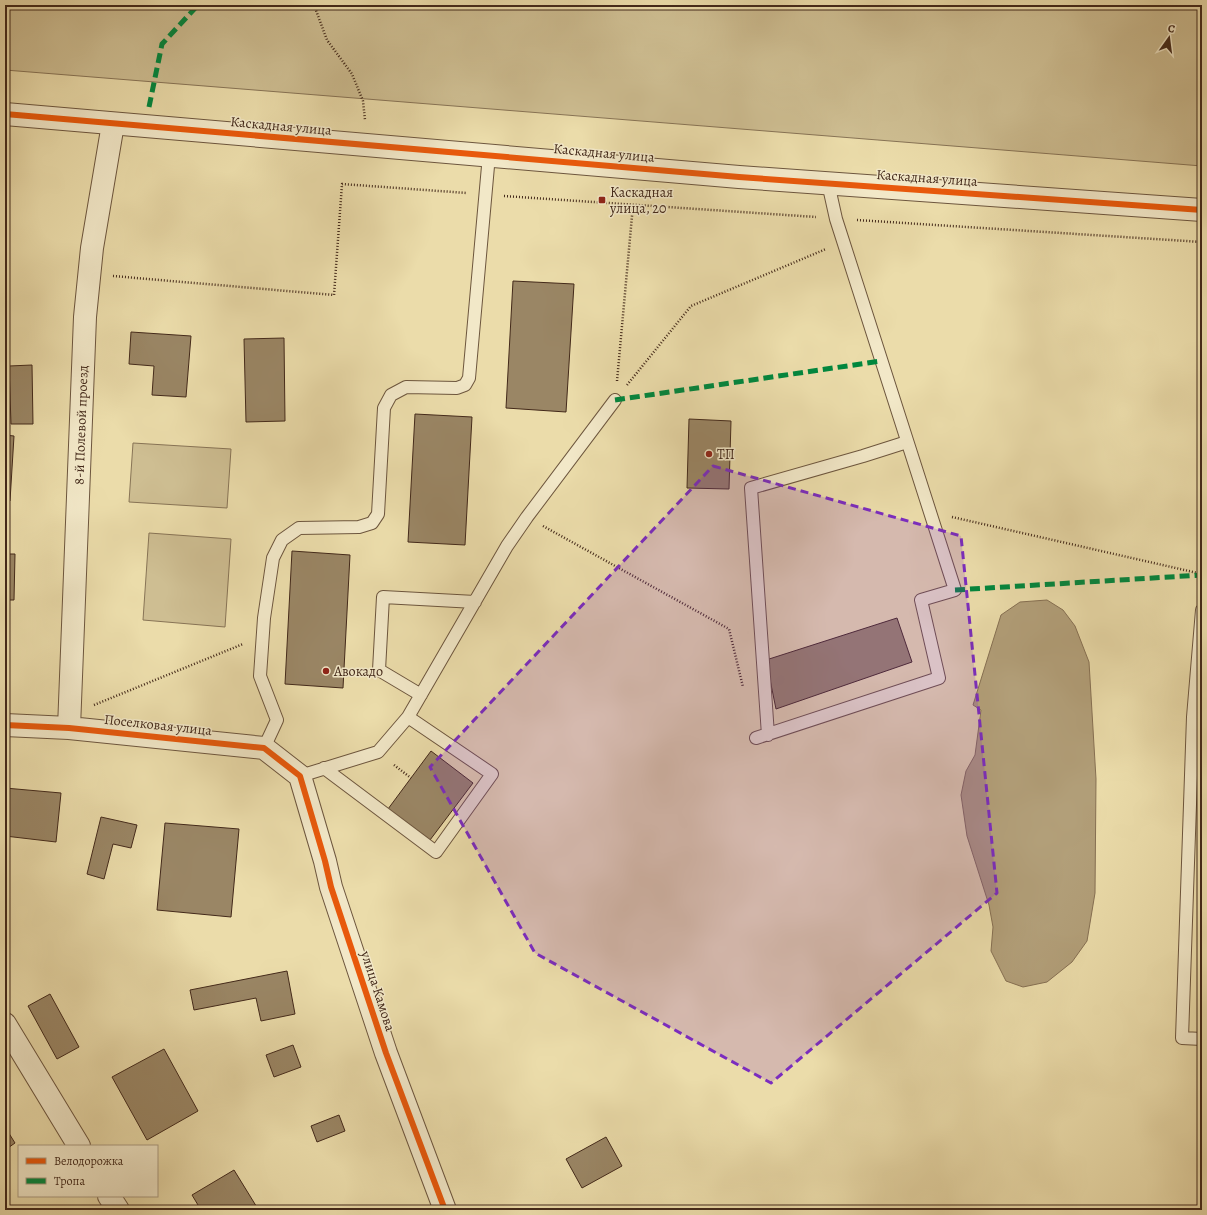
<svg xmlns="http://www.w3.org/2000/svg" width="1207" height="1215" font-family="Alegreya,serif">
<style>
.green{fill:#cebe92;stroke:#887456}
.water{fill:#b29f79;stroke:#867053}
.building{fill:#9a8665;stroke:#43291a}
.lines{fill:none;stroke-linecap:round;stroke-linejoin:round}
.service-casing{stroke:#6d563e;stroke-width:14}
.minor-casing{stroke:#6d563e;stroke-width:24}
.tertiary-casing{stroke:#6d563e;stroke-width:24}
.path{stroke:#43291a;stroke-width:2.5;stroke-dasharray:1 2;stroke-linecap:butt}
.service{stroke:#f2e8c8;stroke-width:12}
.minor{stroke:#f2e8c8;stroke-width:22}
.tertiary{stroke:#f2e8c8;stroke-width:22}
.quiet{stroke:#00873e;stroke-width:5;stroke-dasharray:10 5;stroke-linecap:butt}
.cycleway-casing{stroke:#f2e8c8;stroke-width:8}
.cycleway{stroke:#e8590c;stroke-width:6}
.marked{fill:#7b2cbf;fill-opacity:0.2;stroke:#7b2cbf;stroke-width:3;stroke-dasharray:8 5;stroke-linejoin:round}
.poi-dot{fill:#8f2418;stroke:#f2e8c8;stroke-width:1.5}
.labels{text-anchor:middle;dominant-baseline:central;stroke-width:3;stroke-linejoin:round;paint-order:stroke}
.street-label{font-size:14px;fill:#43291a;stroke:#f2e8c8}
.poi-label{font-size:14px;fill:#43291a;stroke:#f2e8c8;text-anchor:start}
</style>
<rect width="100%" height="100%" fill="#ebdcaa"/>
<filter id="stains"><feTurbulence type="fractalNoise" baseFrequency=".005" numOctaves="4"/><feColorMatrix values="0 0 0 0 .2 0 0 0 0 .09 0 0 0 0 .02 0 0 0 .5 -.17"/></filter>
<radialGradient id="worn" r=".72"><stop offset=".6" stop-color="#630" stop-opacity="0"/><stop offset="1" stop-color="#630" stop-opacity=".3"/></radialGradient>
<path class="green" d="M 5,5 L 1202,5 L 1202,166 L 5,70 Z
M 133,443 L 231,449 L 227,508 L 129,502 Z
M 149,533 L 231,539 L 225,627 L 143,620 Z"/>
<path class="water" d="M 1047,600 L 1063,610 L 1075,626 L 1089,662 L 1096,779 L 1095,893 L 1087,941 L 1072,962 L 1047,982 L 1023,987 L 1006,981 L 991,951 L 993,927 L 989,905 L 967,836 L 961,795 L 966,771 L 975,755 L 981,710 L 973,705 L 1001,615 L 1020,602 Z"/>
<path class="building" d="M 513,281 L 574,284 L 566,412 L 506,408 Z
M 131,332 L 191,336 L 186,397 L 152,395 L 154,366 L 129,364 Z
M 284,338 L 285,421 L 246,422 L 244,339 Z
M 32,365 L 33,424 L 11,424 L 9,366 Z
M 415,414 L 472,417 L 465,545 L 408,542 Z
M 689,419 L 731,421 L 729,489 L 687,488 Z
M 5,435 L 14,436 L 10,501 L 5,501 Z
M 292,551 L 350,555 L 343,688 L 285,684 Z
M 5,554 L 15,554 L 14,600 L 5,600 Z
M 897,618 L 912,662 L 776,709 L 766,660 Z
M 431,751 L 473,783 L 430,840 L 388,809 Z
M 5,788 L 61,793 L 56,842 L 5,836 Z
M 101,817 L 137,825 L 131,848 L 113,844 L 104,879 L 87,874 Z
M 165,823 L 239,829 L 231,917 L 157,910 Z
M 287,971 L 295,1014 L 261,1021 L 256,998 L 194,1010 L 190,990 Z
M 50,994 L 79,1047 L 57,1059 L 28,1006 Z
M 293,1045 L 301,1067 L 274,1077 L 266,1055 Z
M 164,1049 L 198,1111 L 147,1140 L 112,1077 Z
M 339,1115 L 345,1131 L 317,1142 L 311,1126 Z
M 5,1127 L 15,1143 L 5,1150 Z
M 606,1137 L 622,1166 L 582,1188 L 566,1159 Z
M 234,1170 L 258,1209 L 256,1210 L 201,1210 L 192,1195 Z"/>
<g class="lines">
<defs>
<path id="service" d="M 1202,610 L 1193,717 L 1182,1038 L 1202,1039
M 421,695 L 379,670 L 383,597 L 475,602
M 768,735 L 751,488 L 863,456 L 907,442
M 756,738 L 939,678 L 921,600 L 955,590 L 836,219 L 828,183
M 264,748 L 277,720 L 260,676 L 264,618 L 273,558 L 282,540 L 299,528 L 359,527 L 372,523 L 378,514 L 384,408 L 391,395 L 406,387 L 457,388 L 465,385 L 469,378 L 489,155
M 324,768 L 436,852 L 492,774 L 408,717
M 300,776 L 378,752 L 408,717 L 507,546 L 527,517 L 615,400"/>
<path id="minor" d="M 5,725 L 69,728 L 264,748 L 300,776 L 325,861 L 331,887 L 386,1053 L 445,1210
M 69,728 L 85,317 L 92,248 L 113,124
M 5,1024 L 79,1146
M 109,1196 L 118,1210"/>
<path id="tertiary" d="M 5,114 L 739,177 L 1202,210"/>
</defs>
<use href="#service" class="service-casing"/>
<use href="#minor" class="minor-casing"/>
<use href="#tertiary" class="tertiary-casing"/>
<path class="path" d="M 314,5 L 327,40 L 352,74 L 363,101 L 365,120
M 504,196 L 816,217
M 857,220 L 1202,242
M 113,276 L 334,295 L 342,184 L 467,193
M 617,381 L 633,205
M 627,385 L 691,306 L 826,249
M 952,517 L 1202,574
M 543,526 L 729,629 L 743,687
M 94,705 L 243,644
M 394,765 L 411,778"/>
<use href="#service" class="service"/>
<use href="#minor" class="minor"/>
<use href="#tertiary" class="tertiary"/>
<path class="quiet" d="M 149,107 L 162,44 L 198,5
M 615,400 L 881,361
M 955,590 L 1202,575"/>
<defs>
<path id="cycleway" d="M 5,114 L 739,177 L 1202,210
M 5,725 L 69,728 L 264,748 L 300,776 L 325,861 L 331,887 L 386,1053 L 445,1210"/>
</defs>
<use href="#cycleway" class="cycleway-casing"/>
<use href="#cycleway" class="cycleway"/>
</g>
<path class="marked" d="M 713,466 L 961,536 L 997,893 L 771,1083 L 535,953 L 430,767 Z"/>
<g class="poi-dot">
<rect x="598" y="196" width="8" height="8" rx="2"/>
<circle cx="709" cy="454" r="4"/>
<circle cx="326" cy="671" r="4"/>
</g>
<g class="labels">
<g class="street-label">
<text transform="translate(281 126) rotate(5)">Каскадная улица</text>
<text transform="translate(604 153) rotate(5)">Каскадная улица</text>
<text transform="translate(927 178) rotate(4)">Каскадная улица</text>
<text transform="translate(81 425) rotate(-88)">8-й Полевой проезд</text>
<text transform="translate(158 725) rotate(6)">Поселковая улица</text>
<text transform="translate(378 991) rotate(72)">улица Камова</text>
</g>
<g class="poi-label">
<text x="610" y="192">Каскадная<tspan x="610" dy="16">улица, 20</tspan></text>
<text x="717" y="454">ТП</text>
<text x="334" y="671">Авокадо</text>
</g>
</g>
<rect width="1207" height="1215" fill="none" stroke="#ebdcaa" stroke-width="20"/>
<rect x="6" y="6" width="1195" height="1203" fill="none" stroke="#43291a" stroke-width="2"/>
<rect x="10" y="10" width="1187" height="1195" fill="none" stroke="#43291a"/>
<rect x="18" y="1145" width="140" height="52" fill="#f2e8c8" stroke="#ac9c82"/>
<rect x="26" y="1158" width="20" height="6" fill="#e8590c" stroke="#ac9c82"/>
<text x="54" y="1165" font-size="12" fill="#43291a">Велодорожка</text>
<rect x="26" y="1178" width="20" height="6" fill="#00873e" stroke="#ac9c82"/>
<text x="54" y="1185" font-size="12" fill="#43291a">Тропа</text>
<g transform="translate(1169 38) rotate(14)" stroke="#f2e8c8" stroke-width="3" paint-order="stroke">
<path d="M0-3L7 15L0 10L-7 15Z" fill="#43291a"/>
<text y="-6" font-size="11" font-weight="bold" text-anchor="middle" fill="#43291a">С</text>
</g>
<rect width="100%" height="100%" filter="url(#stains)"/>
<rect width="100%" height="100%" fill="url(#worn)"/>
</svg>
